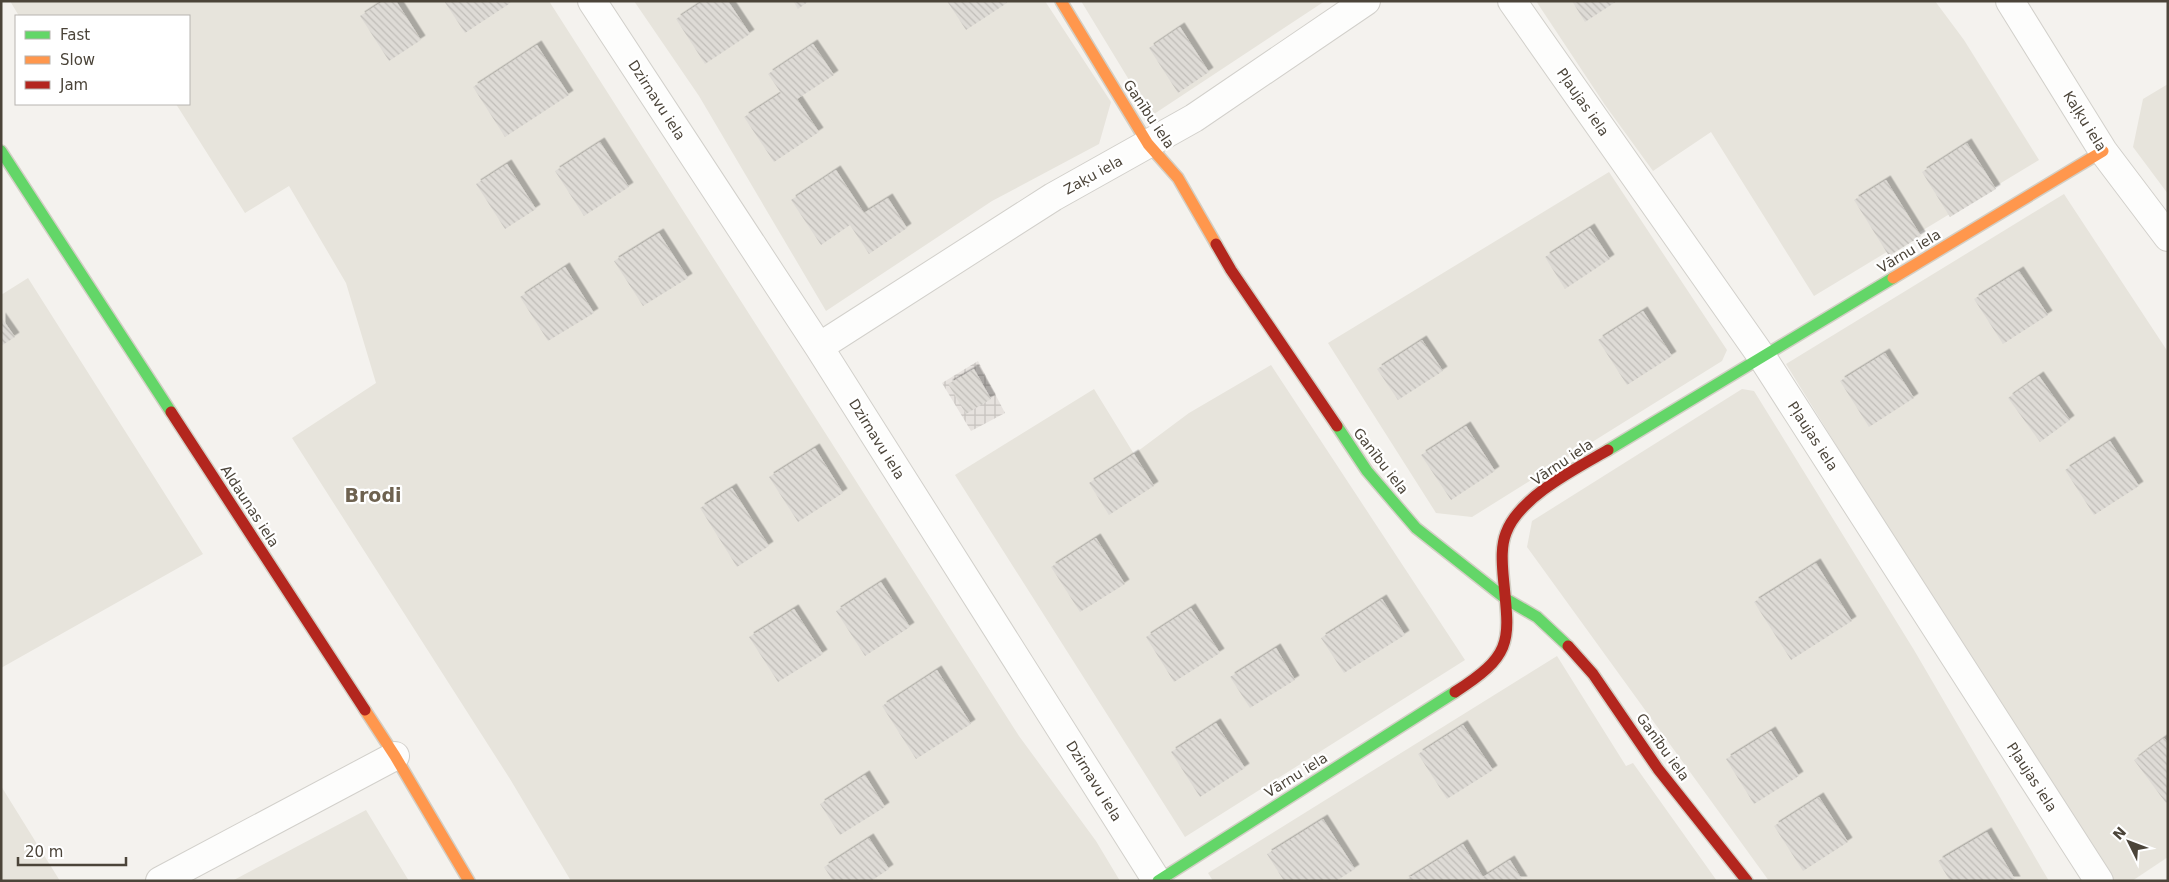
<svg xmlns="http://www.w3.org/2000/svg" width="2169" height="882" font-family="'DejaVu Sans',sans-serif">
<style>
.residential{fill:#e7e4dc}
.industrial{fill:url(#industrial-grid)}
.building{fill:url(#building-back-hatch);filter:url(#shadow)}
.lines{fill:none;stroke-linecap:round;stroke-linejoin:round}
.street-casing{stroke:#d2d0cb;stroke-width:30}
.fast-casing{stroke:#d3cfc5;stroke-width:14}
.slow-casing{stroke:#d3cfc5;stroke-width:14}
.jam-casing{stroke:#d3cfc5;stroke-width:14}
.street{stroke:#fdfdfc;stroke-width:28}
.fast{stroke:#63d668;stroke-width:11}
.slow{stroke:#ff974d;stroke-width:11}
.jam{stroke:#b3261e;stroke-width:11}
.labels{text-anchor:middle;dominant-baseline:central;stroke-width:4.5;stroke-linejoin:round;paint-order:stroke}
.street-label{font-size:14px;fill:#4b4439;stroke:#fff}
.district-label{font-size:19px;font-weight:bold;fill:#6e6250;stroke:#fff}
</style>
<defs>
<pattern id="industrial-grid" width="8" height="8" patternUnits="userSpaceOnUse" patternTransform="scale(1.25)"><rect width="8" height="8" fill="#e6e2de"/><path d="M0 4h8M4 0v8" fill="none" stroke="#c7c3bf"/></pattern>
<pattern id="building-back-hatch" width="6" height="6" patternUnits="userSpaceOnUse" patternTransform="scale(1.25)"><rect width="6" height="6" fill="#dedbd6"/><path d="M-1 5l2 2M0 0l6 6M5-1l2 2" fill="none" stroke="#c0bdb8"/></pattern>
<filter id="shadow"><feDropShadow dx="4.5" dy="-4.5" stdDeviation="0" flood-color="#0004"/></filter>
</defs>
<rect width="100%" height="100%" fill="#f4f2ee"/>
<path class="residential" d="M 10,1 L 549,1 L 1019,736 L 1096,841 L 1120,881 L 571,881 L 510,779 L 292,438 L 376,383 L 346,283 L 289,186 L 245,213 L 176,104 L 189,104 L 189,16 L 19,16 Z
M 634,1 L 1045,1 L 1111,102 L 1099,144 L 992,201 L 826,311 L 699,96 Z
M 1081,1 L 1325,1 L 1151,116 Z
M 1536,1 L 1935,1 L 1964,40 L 2039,160 L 1814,296 L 1711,132 L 1653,171 L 1605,105 Z
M 2168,84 L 2168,194 L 2133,147 L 2143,99 Z
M 1609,172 L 1727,350 L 1722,361 L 1472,517 L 1436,513 L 1328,343 Z
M 2064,194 L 2168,352 L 2168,857 L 2132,881 L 2115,881 L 1989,692 L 1786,364 Z
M 28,278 L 203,554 L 1,668 L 1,295 Z
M 1271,365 L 1465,660 L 1185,837 L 955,475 L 1094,389 L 1134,454 L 1189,413 Z
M 1742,389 L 1754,391 L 1914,650 L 2049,881 L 1769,881 L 1527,547 L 1532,521 Z
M 1557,656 L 1626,766 L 1633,763 L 1717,881 L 1213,881 L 1208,873 Z
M 1,786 L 60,881 L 1,881 Z
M 366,810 L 409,881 L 232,881 Z"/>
<path class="industrial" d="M 978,361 L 1005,413 L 971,431 L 942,383 Z"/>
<path class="building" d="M 383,1 L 396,1 L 421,40 L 389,61 L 360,16 Z
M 444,1 L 508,1 L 509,4 L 465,33 Z
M 703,1 L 728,1 L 750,34 L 705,64 L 676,19 Z
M 793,1 L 809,1 L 798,9 Z
M 947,1 L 1006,1 L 1007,3 L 966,30 Z
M 1572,1 L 1617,1 L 1585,22 Z
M 1180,27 L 1209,72 L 1178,93 L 1149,48 Z
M 813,44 L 834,75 L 797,99 L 819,132 L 774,162 L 744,117 L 781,93 L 768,74 Z
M 537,45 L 569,95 L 505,137 L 473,87 Z
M 600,142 L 629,187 L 584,216 L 555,171 Z
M 1967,143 L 1996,189 L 1950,217 L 1922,172 Z
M 507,164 L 536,209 L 505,229 L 476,184 Z
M 836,170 L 864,213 L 888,198 L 907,228 L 869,254 L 850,225 L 821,245 L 791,200 Z
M 1886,180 L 1921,236 L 1889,256 L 1854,200 Z
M 1590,228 L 1610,259 L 1565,289 L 1545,257 Z
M 659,233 L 688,278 L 643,306 L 614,261 Z
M 565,267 L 594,313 L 548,341 L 520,297 Z
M 2019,271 L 2048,315 L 2003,344 L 1974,299 Z
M 1643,311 L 1672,356 L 1627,385 L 1598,340 Z
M 1,317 L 15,337 L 1,346 Z
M 1422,340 L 1443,371 L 1398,400 L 1377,369 Z
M 1885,353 L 1914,398 L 1869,427 L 1840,381 Z
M 974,369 L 991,399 L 966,414 L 948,384 Z
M 2039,376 L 2070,420 L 2040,442 L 2008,398 Z
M 1466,426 L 1495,471 L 1451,500 L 1421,455 Z
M 2110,441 L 2139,486 L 2094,515 L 2065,470 Z
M 815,448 L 843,493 L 798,522 L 769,477 Z
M 1134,454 L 1154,486 L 1109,515 L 1089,483 Z
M 732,488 L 769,546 L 737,567 L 700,508 Z
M 1096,538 L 1125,584 L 1080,612 L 1051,567 Z
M 1816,563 L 1852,621 L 1791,660 L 1754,602 Z
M 881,582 L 910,627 L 865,656 L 836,611 Z
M 1382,599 L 1405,635 L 1344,673 L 1321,638 Z
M 1191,608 L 1220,653 L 1174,682 L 1146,637 Z
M 794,609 L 823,654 L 778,682 L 749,637 Z
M 1276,648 L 1295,680 L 1250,708 L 1230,677 Z
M 937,670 L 971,724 L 916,759 L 882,706 Z
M 1216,723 L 1245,768 L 1200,797 L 1171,752 Z
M 1463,725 L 1493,770 L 1447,799 L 1418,754 Z
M 1771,731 L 1799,776 L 1754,804 L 1726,759 Z
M 2164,738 L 2168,742 L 2168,801 L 2166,803 L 2134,760 Z
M 865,775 L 885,807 L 840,835 L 820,804 Z
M 1819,797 L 1848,842 L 1803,871 L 1774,826 Z
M 1323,819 L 1355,869 L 1336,881 L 1284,881 L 1267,854 Z
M 1987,832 L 2016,881 L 1950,881 L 1938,861 Z
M 869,838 L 889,869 L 871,881 L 833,881 L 824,867 Z
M 1463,844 L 1483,877 L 1510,860 L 1523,881 L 1404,881 Z"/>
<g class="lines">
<defs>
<path id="street" d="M 592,1 L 819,347 L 1157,881
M 1512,1 L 1762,357 L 2099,881
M 2010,1 L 2103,151 L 2168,237
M 819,347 L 1053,197 L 1194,118 L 1366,1
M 160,881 L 395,756"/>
<path id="fast" d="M 1,151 L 171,412
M 1337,426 L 1367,471 L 1416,528 L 1506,599 L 1537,617 L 1568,646
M 1608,450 L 1893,278
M 1158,881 L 1455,692"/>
<path id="slow" d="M 1061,1 L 1148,144 L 1178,178 L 1216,244
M 1893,278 L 2103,151
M 365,710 L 395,756 L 469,881"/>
<path id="jam" d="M 1216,244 L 1231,270 L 1337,426
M 171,412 L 365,710
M 1568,646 L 1593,674 L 1658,769 L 1747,881
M 1455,692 C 1516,653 1509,640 1503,574 C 1502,561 1501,546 1506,533 C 1519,497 1577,468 1608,450"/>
</defs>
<use href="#street" class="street-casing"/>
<use href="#fast" class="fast-casing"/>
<use href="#slow" class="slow-casing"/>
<use href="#jam" class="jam-casing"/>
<use href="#street" class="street"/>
<use href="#fast" class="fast"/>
<use href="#slow" class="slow"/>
<use href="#jam" class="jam"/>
</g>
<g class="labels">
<g class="street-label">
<text transform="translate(657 100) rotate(57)">Dzirnavu iela</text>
<text transform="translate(1583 102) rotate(55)">Pļaujas iela</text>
<text transform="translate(1149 114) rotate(56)">Ganību iela</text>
<text transform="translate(2085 121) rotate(58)">Kaļķu iela</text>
<text transform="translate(1093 175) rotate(-29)">Zaķu iela</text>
<text transform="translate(1909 251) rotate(-31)">Vārnu iela</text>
<text transform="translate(1813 436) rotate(57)">Pļaujas iela</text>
<text transform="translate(877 439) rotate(58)">Dzirnavu iela</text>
<text transform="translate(1381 461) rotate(52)">Ganību iela</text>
<text transform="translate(1562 462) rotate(-34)">Vārnu iela</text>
<text transform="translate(250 506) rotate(57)">Aldaunas iela</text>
<text transform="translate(1663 747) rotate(54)">Ganību iela</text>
<text transform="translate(1296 775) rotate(-32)">Vārnu iela</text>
<text transform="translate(2032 777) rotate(57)">Pļaujas iela</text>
<text transform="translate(1094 781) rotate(58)">Dzirnavu iela</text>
</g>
<g class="district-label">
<text x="373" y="495">Brodi</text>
</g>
</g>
<rect width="2169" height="882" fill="none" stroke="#4b4439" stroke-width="5"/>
<rect x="15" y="15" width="175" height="90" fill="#ffffff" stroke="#b7b4b0"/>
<rect x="25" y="31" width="25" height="8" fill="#63d668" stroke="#b7b4b0"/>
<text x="60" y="40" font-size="15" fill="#4b4439">Fast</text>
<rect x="25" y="56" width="25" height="8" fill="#ff974d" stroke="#b7b4b0"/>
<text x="60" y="65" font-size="15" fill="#4b4439">Slow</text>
<rect x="25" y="81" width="25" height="8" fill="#b3261e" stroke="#b7b4b0"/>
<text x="60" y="90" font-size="15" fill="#4b4439">Jam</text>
<g transform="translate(2129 842) rotate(312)" stroke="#ffffff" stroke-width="4" paint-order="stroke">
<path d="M0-4L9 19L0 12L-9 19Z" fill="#4b4439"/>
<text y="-8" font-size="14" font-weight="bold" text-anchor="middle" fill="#4b4439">N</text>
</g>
<path d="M18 857v8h108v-8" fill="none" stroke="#4b4439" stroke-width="2.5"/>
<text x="25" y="857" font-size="15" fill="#4b4439" stroke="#ffffff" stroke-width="4" paint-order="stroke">20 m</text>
</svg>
